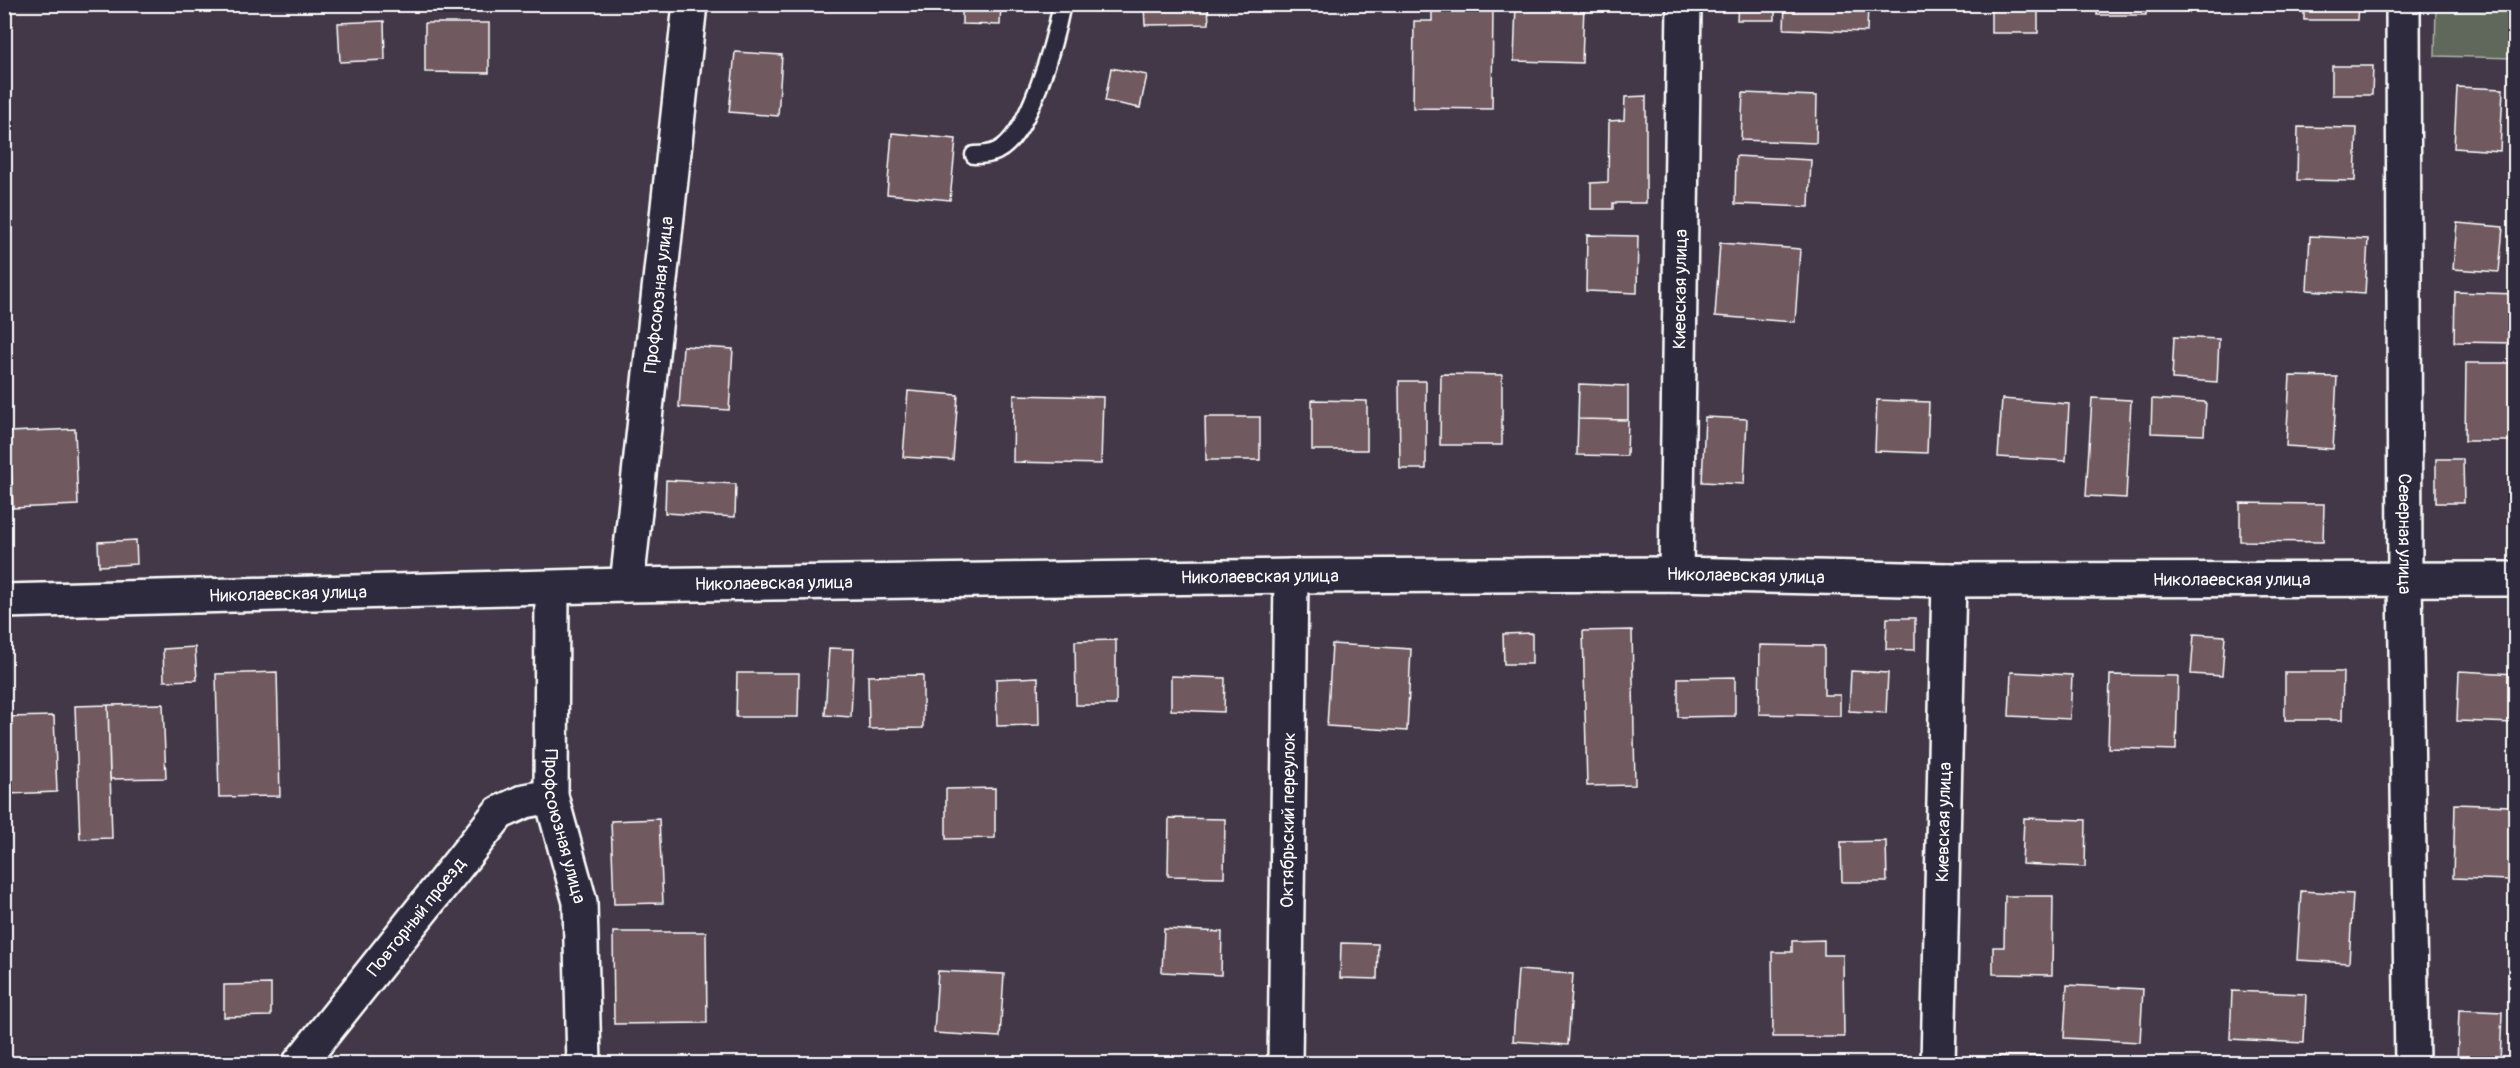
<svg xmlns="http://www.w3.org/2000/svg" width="2520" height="1068" font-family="Pangolin,sans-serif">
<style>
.green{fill:#5f675a;stroke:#afb3ac;stroke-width:1.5}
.building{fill:#6f5a5e;stroke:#fff;stroke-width:1.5}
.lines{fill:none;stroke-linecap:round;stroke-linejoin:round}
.lane-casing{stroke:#fff;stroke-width:21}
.street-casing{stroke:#fff;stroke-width:38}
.lane{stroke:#2f2a3d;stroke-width:16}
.street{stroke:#2f2a3d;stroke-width:33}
.labels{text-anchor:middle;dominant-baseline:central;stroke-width:4.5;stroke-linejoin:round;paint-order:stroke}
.street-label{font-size:18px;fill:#fff;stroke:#2f2a3d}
</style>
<rect width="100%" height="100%" fill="#423847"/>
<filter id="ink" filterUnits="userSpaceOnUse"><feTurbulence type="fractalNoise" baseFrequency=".0167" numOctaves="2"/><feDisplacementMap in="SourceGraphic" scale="12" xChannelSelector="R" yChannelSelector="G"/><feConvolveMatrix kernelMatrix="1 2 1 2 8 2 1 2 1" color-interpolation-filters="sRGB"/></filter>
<g filter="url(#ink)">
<path class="green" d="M 2436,5 L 2515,5 L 2515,58 L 2435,56 Z"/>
<path class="building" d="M 962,4 L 1001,4 L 1000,25 L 962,24 Z
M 1144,4 L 1208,4 L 1209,24 L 1145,25 Z
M 1432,4 L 1493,4 L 1492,109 L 1413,108 L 1414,21 L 1432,21 Z
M 1516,4 L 1584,4 L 1582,63 L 1514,61 Z
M 1738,4 L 1775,4 L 1775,20 L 1737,20 Z
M 1785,4 L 1868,4 L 1867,32 L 1784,29 Z
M 1962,4 L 2038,4 L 2038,33 L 1991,33 L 1991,8 L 1962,7 Z
M 2097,4 L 2146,4 L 2146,15 L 2097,15 Z
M 2304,4 L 2358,4 L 2357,20 L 2304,20 Z
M 384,21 L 385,60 L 340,62 L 338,23 Z
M 425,23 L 489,23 L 489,73 L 425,72 Z
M 735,52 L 782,55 L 778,116 L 729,112 Z
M 2332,66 L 2373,66 L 2372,95 L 2332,95 Z
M 1111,68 L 1147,75 L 1140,108 L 1105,101 Z
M 2457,87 L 2503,89 L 2500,151 L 2454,148 Z
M 1743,93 L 1817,96 L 1816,143 L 1741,140 Z
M 1646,96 L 1646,203 L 1613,203 L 1613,209 L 1591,209 L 1591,183 L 1608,182 L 1609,121 L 1624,120 L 1625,97 Z
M 2298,127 L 2357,128 L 2355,181 L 2297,180 Z
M 892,133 L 956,139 L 950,200 L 887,194 Z
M 1736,156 L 1811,160 L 1809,207 L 1735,204 Z
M 2457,223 L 2503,227 L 2499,272 L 2453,269 Z
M 1587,235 L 1638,236 L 1637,293 L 1586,291 Z
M 2310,236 L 2368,239 L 2365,294 L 2307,290 Z
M 1720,243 L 1800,249 L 1795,322 L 1715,316 Z
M 2455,292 L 2516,294 L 2516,343 L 2454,342 Z
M 2174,337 L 2219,339 L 2217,382 L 2172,379 Z
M 683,346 L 733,349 L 729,410 L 679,407 Z
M 2466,363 L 2516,363 L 2516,441 L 2465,441 Z
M 1441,374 L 1502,375 L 1502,445 L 1440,445 Z
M 2290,376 L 2337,377 L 2333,449 L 2286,446 Z
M 1399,381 L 1426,381 L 1426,469 L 1400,469 Z
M 1579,384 L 1628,386 L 1628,420 L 1578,419 Z
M 908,391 L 958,395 L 953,460 L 903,457 Z
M 1014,395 L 1103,397 L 1101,464 L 1013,462 Z
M 2092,398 L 2131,400 L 2126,498 L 2086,496 Z
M 2002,399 L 2069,404 L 2066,461 L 1998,457 Z
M 2152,399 L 2206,402 L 2204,435 L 2151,433 Z
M 1312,400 L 1367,401 L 1367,450 L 1312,450 Z
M 1877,400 L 1929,402 L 1927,453 L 1875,451 Z
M 1205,417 L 1260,417 L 1260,460 L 1206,460 Z
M 1705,417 L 1747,419 L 1744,484 L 1702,482 Z
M 1578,419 L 1628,420 L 1627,456 L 1577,455 Z
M 75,429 L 78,505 L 13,508 L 9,432 Z
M 2436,459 L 2463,459 L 2464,503 L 2436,503 Z
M 4,463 L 11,463 L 13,508 L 4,509 Z
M 666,480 L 736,484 L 735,517 L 665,513 Z
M 2240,503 L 2324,504 L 2323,542 L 2240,541 Z
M 136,540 L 137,564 L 99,566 L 98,542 Z
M 1887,618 L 1915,618 L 1915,650 L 1886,649 Z
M 1632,630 L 1635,785 L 1587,786 L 1583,631 Z
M 1532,633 L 1532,664 L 1504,664 L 1503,634 Z
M 2194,634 L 2225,636 L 2222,676 L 2191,674 Z
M 1116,640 L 1116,705 L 1076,705 L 1075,641 Z
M 1332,644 L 1411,649 L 1407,731 L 1327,726 Z
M 1760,645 L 1824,646 L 1824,695 L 1840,695 L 1840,716 L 1759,714 Z
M 195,647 L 197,680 L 164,681 L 163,649 Z
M 829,648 L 854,649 L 851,717 L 825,715 Z
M 1851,671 L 1888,673 L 1886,713 L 1849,711 Z
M 2459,671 L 2516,674 L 2515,723 L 2457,721 Z
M 277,672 L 280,796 L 219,797 L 216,674 Z
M 2011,672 L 2072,675 L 2070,719 L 2009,716 Z
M 2285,672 L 2343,672 L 2342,720 L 2285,720 Z
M 737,673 L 799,673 L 798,717 L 736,717 Z
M 923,675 L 923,728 L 869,729 L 868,676 Z
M 2110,675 L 2178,676 L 2176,750 L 2108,748 Z
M 1171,676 L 1225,678 L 1224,712 L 1171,710 Z
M 1038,677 L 1039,725 L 997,726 L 996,679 Z
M 1735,677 L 1735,716 L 1678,717 L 1678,678 Z
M 163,704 L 166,778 L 110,779 L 108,705 Z
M 108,705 L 112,838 L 80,839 L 75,706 Z
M 54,716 L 57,792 L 7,794 L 5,717 Z
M 995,788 L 995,838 L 946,839 L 946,789 Z
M 2455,804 L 2511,806 L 2509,880 L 2453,878 Z
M 1169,818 L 1225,819 L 1224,877 L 1168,876 Z
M 2024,818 L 2086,820 L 2085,867 L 2022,864 Z
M 659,819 L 663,903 L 614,904 L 611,821 Z
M 1886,841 L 1887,882 L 1842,882 L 1841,842 Z
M 2301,891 L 2353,894 L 2349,963 L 2297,960 Z
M 2005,896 L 2053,896 L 2052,975 L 1993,974 L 1993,947 L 2004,947 Z
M 1164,929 L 1222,932 L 1221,975 L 1162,972 Z
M 613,932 L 706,932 L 707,1023 L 614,1024 Z
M 1824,940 L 1824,955 L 1843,955 L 1844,1037 L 1773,1037 L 1772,952 L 1792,952 L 1792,941 Z
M 1341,943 L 1378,944 L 1377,979 L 1340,978 Z
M 1518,970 L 1573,974 L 1568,1045 L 1513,1041 Z
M 938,971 L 1004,974 L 1000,1037 L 934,1033 Z
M 271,984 L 271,1016 L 224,1017 L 224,985 Z
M 2067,985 L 2143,989 L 2140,1042 L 2064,1038 Z
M 2232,991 L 2306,994 L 2304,1043 L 2230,1039 Z
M 2459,1010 L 2502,1012 L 2500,1064 L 2457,1064 Z
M 1999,1056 L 2043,1056 L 2043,1064 L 1999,1064 Z"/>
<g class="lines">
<defs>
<path id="lane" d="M 974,155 C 982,155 991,154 997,151 C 1030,136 1055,39 1062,4"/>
<g id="street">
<path id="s1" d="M 2403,4 L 2405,580 L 2412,1064"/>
<path id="s2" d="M 1676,574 L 1684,4"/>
<path id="s3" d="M 627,585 L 690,4"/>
<path id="s4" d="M 552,588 L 551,796 L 580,902 L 584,1064"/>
<path id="s5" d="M 4,601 L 627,585 L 1291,576 L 1676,574 L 1949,580 L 2516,579"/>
<path id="s6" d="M 299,1064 L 499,813 L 525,801 L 551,796"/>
<path id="s7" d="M 1285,1064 L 1291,576"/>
<path id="s8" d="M 1938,1064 L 1949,580"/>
</g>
</defs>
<use href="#lane" class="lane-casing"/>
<use href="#street" class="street-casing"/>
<use href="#lane" class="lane"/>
<use href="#street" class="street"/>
</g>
</g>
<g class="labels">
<g class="street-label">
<text stroke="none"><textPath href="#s2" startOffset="285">Киевская улица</textPath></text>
<text stroke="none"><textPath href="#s3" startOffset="292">Профсоюзная улица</textPath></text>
<text stroke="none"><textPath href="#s1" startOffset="530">Северная улица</textPath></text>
<text stroke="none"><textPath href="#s5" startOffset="1256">Николаевская улица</textPath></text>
<text stroke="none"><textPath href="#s5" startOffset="1742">Николаевская улица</textPath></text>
<text stroke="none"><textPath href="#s5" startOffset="2228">Николаевская улица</textPath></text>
<text stroke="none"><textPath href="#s5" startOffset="770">Николаевская улица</textPath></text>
<text stroke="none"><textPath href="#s5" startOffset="284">Николаевская улица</textPath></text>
<text stroke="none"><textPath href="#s7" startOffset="244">Октябрьский переулок</textPath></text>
<text stroke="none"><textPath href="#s8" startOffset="242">Киевская улица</textPath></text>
<text stroke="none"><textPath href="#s4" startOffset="240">Профсоюзная улица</textPath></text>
<text stroke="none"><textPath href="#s6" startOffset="188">Повторный проезд</textPath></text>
</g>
</g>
<rect width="2520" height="1068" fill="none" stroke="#2f2a3d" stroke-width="24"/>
<rect x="12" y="12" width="2496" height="1044" fill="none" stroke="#fff" stroke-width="2" filter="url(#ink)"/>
</svg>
